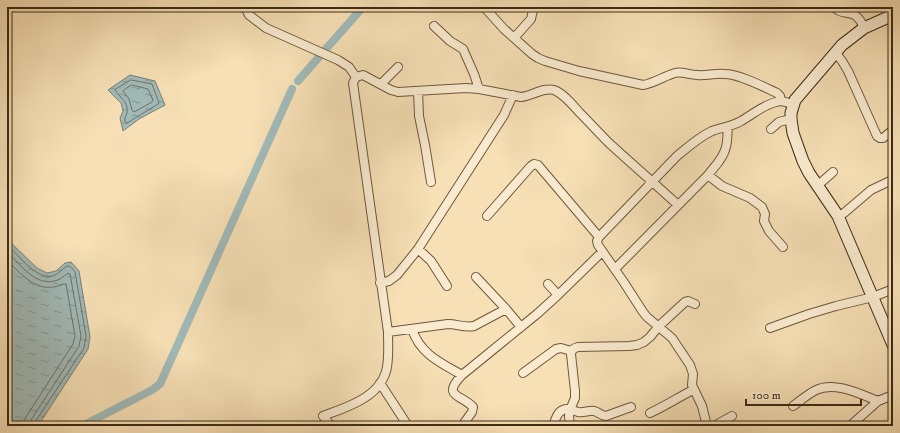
<svg xmlns="http://www.w3.org/2000/svg" width="900" height="433" font-family="'IM FELL DW Pica',serif">
<style>
.water{fill:url(#water-ripples);stroke:#798176}
.lines{fill:none;stroke-linecap:round;stroke-linejoin:round}
.shore{stroke:#6f7266;stroke-width:1}
.canal{stroke:#a1bab8;stroke-width:8}
.street-casing{stroke:#6c583c;stroke-width:10}
.secondary-casing{stroke:#3d2b14;stroke-width:13}
.street{stroke:#faebd0;stroke-width:8}
.secondary{stroke:#faebd0;stroke-width:11}
</style>
<defs>
<pattern id="water-ripples" width="26" height="14" patternUnits="userSpaceOnUse"><rect width="26" height="14" fill="#a1bab8"/><path d="M2 4q2-2 4 0t4 0M15 11q2-2 4 0t4 0" fill="none" stroke="#849794"/></pattern>
</defs>
<rect width="100%" height="100%" fill="#f7e0b6"/>
<filter id="stains"><feTurbulence type="fractalNoise" baseFrequency=".005" numOctaves="4"/><feColorMatrix values="0 0 0 0 .2 0 0 0 0 .09 0 0 0 0 .02 0 0 0 .5 -.17"/></filter>
<radialGradient id="worn" r=".72"><stop offset=".6" stop-color="#630" stop-opacity="0"/><stop offset="1" stop-color="#630" stop-opacity=".3"/></radialGradient>
<path class="water" d="M 130,75 L 155,81 L 165,105 L 139,119 L 123,131 L 120,118 L 123,111 L 121,103 L 108,90 Z
M 7,239 L 37,268 L 47,273 L 56,271 L 65,263 L 71,262 L 79,271 L 90,337 L 88,349 L 38,426 L 7,426 Z"/>
<g class="lines">
<path class="shore" d="M 131,80 L 152,84 L 159,103 L 158,104 L 127,123 L 125,122 C 124,117 126,117 127,113 C 129,102 120,98 115,90 Z
M 132,85 L 148,89 L 153,100 L 152,102 L 134,112 L 132,110 L 129,99 L 123,91 L 124,90 Z
M 7,244 C 17,254 32,274 46,276 C 57,279 62,267 68,266 C 71,266 73,270 75,272 L 86,336 L 84,348 L 35,422 L 35,426
M 7,251 C 20,265 38,290 60,279 C 63,277 65,275 68,273 L 70,274 L 81,336 L 79,346 L 31,420 L 30,426
M 7,260 C 24,277 38,295 64,284 L 66,284 L 75,336 L 73,344 L 26,417 L 24,421 L 24,426"/>
<path class="canal" d="M 325,50 L 363,7
M 298,81 L 319,57
M 82,426 L 152,390 L 160,384 L 292,89"/>
<defs>
<path id="street" d="M 245,7 L 249,15 L 266,28 L 338,60 L 349,67 L 356,77
M 484,7 L 504,29 L 532,54 L 538,58 L 545,61 L 579,71 L 643,85 C 655,83 664,76 675,73 C 682,71 689,75 697,75 C 706,76 715,73 725,74 C 739,74 764,87 777,93 L 780,96 L 781,101
M 834,7 C 842,16 850,10 857,17 C 861,20 862,24 864,28
M 434,26 L 450,41 L 463,49 L 474,74 L 479,89
M 514,38 L 531,19 L 533,10 L 535,7
M 835,52 L 842,61 L 848,71 L 877,136 L 880,138 L 883,138 L 893,130
M 381,84 L 398,67
M 418,91 L 419,116 L 425,145 L 431,182
M 771,129 L 779,122 L 791,119
M 708,175 L 722,186 L 750,198 L 762,207 L 765,214 L 764,221 L 769,231 L 783,247
M 817,186 L 833,172
M 487,216 L 531,166 L 534,164 L 538,165 L 599,237
M 838,216 L 844,213 L 871,190 L 890,181 L 893,182
M 418,249 L 431,261 L 447,286
M 615,269 L 708,175 C 714,167 722,160 725,150 C 728,143 727,135 728,127
M 476,277 L 506,309 L 521,327
M 380,283 L 389,281 L 397,275 L 418,249 L 504,115 L 513,95
M 548,284 L 558,295
M 770,328 L 809,314 L 836,306 L 873,297 L 893,289
M 412,329 C 420,354 441,363 462,375
M 388,332 L 448,324 C 457,324 465,328 474,326 L 506,309
M 523,373 L 556,349 L 561,348 L 571,351
M 380,383 L 408,426
M 793,406 C 800,401 808,394 816,390 C 835,381 860,394 878,401
M 650,413 C 665,406 679,397 693,390
M 331,426 L 323,416 C 347,407 382,397 387,367 C 389,355 388,343 388,332 L 353,83 L 356,77 L 363,75 L 391,90 L 398,92 L 466,88 L 479,89 L 521,97 C 532,96 543,87 554,90 C 564,94 572,104 579,112 C 589,122 599,133 609,143 C 632,164 655,184 678,205
M 462,426 L 472,412 L 473,407 C 461,394 441,397 462,375 L 537,314 L 558,295 L 602,252
M 553,426 C 556,418 558,408 569,409 C 572,410 575,411 578,412 C 584,413 589,410 594,411 C 599,412 601,416 606,416 L 631,407
M 570,426 L 569,416 L 570,410 L 575,398 L 575,391 L 571,354 C 571,350 574,348 578,347 L 629,346 L 637,345 L 644,342 L 650,337 L 659,326 L 685,302 L 688,301 L 695,304
M 707,426 L 702,406 L 692,385 L 693,374 L 690,365 L 672,338 L 647,317 L 643,312 L 623,281 L 598,245 L 597,241 L 599,237 L 677,156 C 688,147 699,137 712,131 C 722,127 731,127 741,121 C 752,115 763,105 776,102 C 782,100 787,102 793,105
M 714,426 L 732,416
M 850,426 L 878,401 L 893,395"/>
<path id="secondary" d="M 893,15 L 864,28 L 842,45 L 795,100 L 791,113 L 791,119 L 793,133 L 803,161 L 809,173 L 838,216 L 893,345"/>
</defs>
<use href="#street" class="street-casing"/>
<use href="#secondary" class="secondary-casing"/>
<use href="#street" class="street"/>
<use href="#secondary" class="secondary"/>
</g>
<rect width="900" height="433" fill="none" stroke="#f7e0b6" stroke-width="24"/>
<rect x="8" y="8" width="884" height="417" fill="none" stroke="#3d2b14" stroke-width="2"/>
<rect x="12" y="12" width="876" height="409" fill="none" stroke="#3d2b14"/>
<path d="M746 399v6h115v-6" fill="none" stroke="#3d2b14" stroke-width="2"/>
<text x="752" y="399" font-size="12" fill="#3d2b14" stroke="#faebd0" stroke-width="3" paint-order="stroke">100 m</text>
<rect width="100%" height="100%" filter="url(#stains)"/>
<rect width="100%" height="100%" fill="url(#worn)"/>
</svg>
